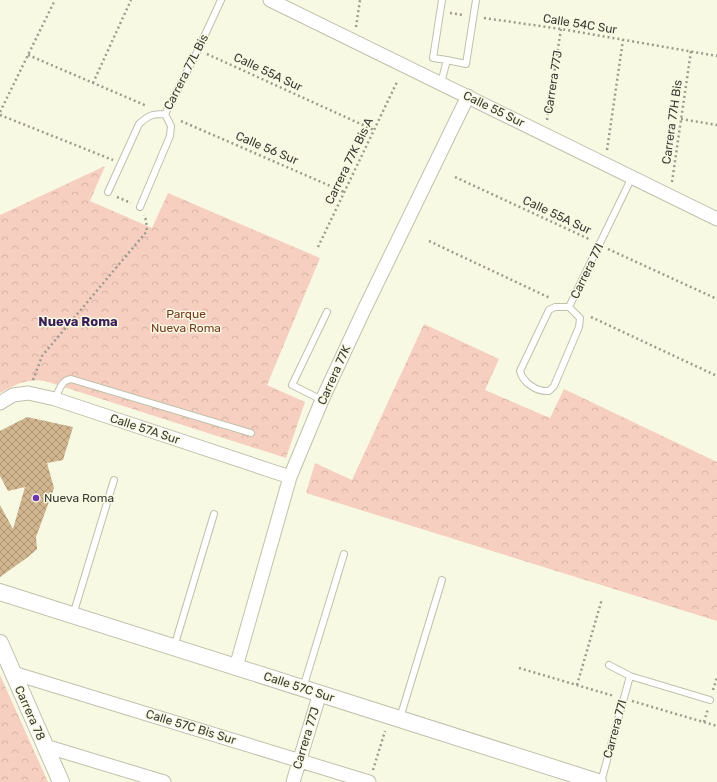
<svg xmlns="http://www.w3.org/2000/svg" width="717" height="782" font-family="Rubik,sans-serif">
<style>
.park{fill:url(#park-crowns)}
.building{fill:url(#building-cross-hatch)}
.lines{fill:none;stroke-linecap:round;stroke-linejoin:round}
.service-casing{stroke:#c0c1ac;stroke-width:8}
.minor-casing{stroke:#c0c1ac;stroke-width:15}
.tertiary-casing{stroke:#c0c1ac;stroke-width:18}
.path{stroke:#9c9c8d;stroke-width:2.5;stroke-dasharray:2 3;stroke-linecap:butt}
.service{stroke:#fff;stroke-width:6}
.minor{stroke:#fff;stroke-width:13}
.tertiary{stroke:#fff;stroke-width:16}
.poi-dot{fill:#7036ac;stroke:#f8f9e3;stroke-width:1.5}
.labels{text-anchor:middle;dominant-baseline:central;stroke-width:3;stroke-linejoin:round;paint-order:stroke}
.street-label{font-size:12px;fill:#3b3b33;stroke:#f8f9e3}
.park-label{font-size:12px;fill:#763b21;stroke:#f8f9e3}
.poi-label{font-size:12px;fill:#3b3b33;stroke:#f8f9e3;text-anchor:start}
.neighbourhood-label{font-size:13px;font-weight:bold;fill:#391e57;stroke:#f8f9e3}
</style>
<defs>
<pattern id="park-crowns" width="20" height="18" patternUnits="userSpaceOnUse"><rect width="20" height="18" fill="#f7cfc0"/><path d="M2 6a3 3 0 1 1 6 0M12 15a3 3 0 1 1 6 0" fill="none" stroke="#d5b3a5"/></pattern>
<pattern id="building-cross-hatch" width="8" height="8" patternUnits="userSpaceOnUse"><rect width="8" height="8" fill="#d0b58e"/><path d="M0 0l8 8M0 8l8-8" fill="none" stroke="#aa9475"/></pattern>
</defs>
<rect width="100%" height="100%" fill="#f8f9e3"/>
<path class="park" d="M 105,166 L 90,201 L 152,228 L 168,193 L 320,258 L 267,385 L 305,402 L 286,458 L 45,381 C 25,379 17,384 0,393 L 0,215 Z
M 424,324 L 499,359 L 485,390 L 550,418 L 564,389 L 717,462 L 717,621 L 306,493 L 315,463 L 352,480 Z
M 0,675 L 48,782 L 0,782 Z"/>
<path class="building" d="M 27,417 L 73,427 L 63,460 L 47,463 L 54,488 L 36,537 L 37,549 L 28,557 L 0,577 L 0,505 L 13,529 L 25,487 L 8,491 L 0,476 L 0,431 Z"/>
<g class="lines">
<defs>
<path id="service" d="M 447,60 L 466,64 L 476,0
M 441,83 L 447,60 L 433,58 L 442,0
M 108,192 L 139,124 C 149,115 152,114 165,114 L 198,50 L 221,0
M 140,207 L 170,136 L 171,126 L 165,114
M 569,307 L 580,318 L 579,327 L 554,386 L 549,391 C 537,392 523,383 520,371 L 549,310 L 555,307 L 569,307 L 632,177
M 55,399 C 59,391 61,380 71,379 L 251,433
M 322,400 L 292,385 L 327,312
M 73,615 L 114,480
M 174,647 L 214,514
M 609,665 L 630,676 L 710,700
M 303,688 L 344,554
M 400,718 L 442,580
M 601,782 L 630,676"/>
<path id="minor" d="M 270,0 L 717,219
M 0,403 L 13,395 L 28,393 L 55,399 L 290,477
M 236,667 L 290,477 L 322,400 L 363,312 L 468,96
M 13,673 L 369,782
M 45,746 L 164,782
M 293,782 L 320,693"/>
<path id="tertiary" d="M 0,592 L 598,782
M 0,643 L 61,782"/>
</defs>
<use href="#service" class="service-casing"/>
<use href="#minor" class="minor-casing"/>
<use href="#tertiary" class="tertiary-casing"/>
<path class="path" d="M 450,13 L 463,15
M 484,18 L 561,29 L 717,56
M 356,27 L 360,0
M 207,54 L 374,130
M 28,55 L 147,106
M 93,83 L 131,0
M 0,112 L 55,0
M 0,115 L 113,160
M 681,119 L 717,125
M 547,120 L 561,29
M 181,121 L 344,192
M 607,150 L 623,40
M 455,177 L 591,240
M 672,182 L 691,51
M 117,197 L 131,203
M 429,241 L 550,298
M 318,247 L 397,82
M 608,249 L 717,299
M 591,317 L 717,376
M 33,380 L 42,356 L 147,231 L 146,220 L 144,215
M 519,668 L 614,696
M 577,685 L 602,599
M 713,690 L 717,677
M 632,701 L 717,726
M 704,722 L 708,709
M 373,770 L 385,731"/>
<use href="#service" class="service"/>
<use href="#minor" class="minor"/>
<use href="#tertiary" class="tertiary"/>
</g>
<circle class="poi-dot" cx="36" cy="498" r="4"/>
<g class="labels">
<g class="street-label">
<text transform="translate(580 24) rotate(9)">Calle 54C Sur</text>
<text transform="translate(186 72) rotate(-63)">Carrera 77L Bis</text>
<text transform="translate(268 72) rotate(25)">Calle 55A Sur</text>
<text transform="translate(553 82) rotate(-81)">Carrera 77J</text>
<text transform="translate(494 109) rotate(26)">Calle 55 Sur</text>
<text transform="translate(672 122) rotate(-82)">Carrera 77H Bis</text>
<text transform="translate(267 148) rotate(23)">Calle 56 Sur</text>
<text transform="translate(349 161) rotate(-64)">Carrera 77K Bis A</text>
<text transform="translate(557 215) rotate(25)">Calle 55A Sur</text>
<text transform="translate(587 271) rotate(-64)">Carrera 77I</text>
<text transform="translate(334 375) rotate(-66)">Carrera 77K</text>
<text transform="translate(145 429) rotate(18)">Calle 57A Sur</text>
<text transform="translate(299 687) rotate(18)">Calle 57C Sur</text>
<text transform="translate(30 713) rotate(66)">Carrera 78</text>
<text transform="translate(191 727) rotate(17)">Calle 57C Bis Sur</text>
<text transform="translate(615 729) rotate(-75)">Carrera 77I</text>
<text transform="translate(306 738) rotate(-73)">Carrera 77J</text>
</g>
<g class="park-label">
<text x="186" y="314">Parque<tspan x="186" dy="14">Nueva Roma</tspan></text>
</g>
<g class="poi-label">
<text x="44" y="498">Nueva Roma</text>
</g>
<g class="neighbourhood-label">
<text x="78" y="321">Nueva Roma</text>
</g>
</g>
</svg>
